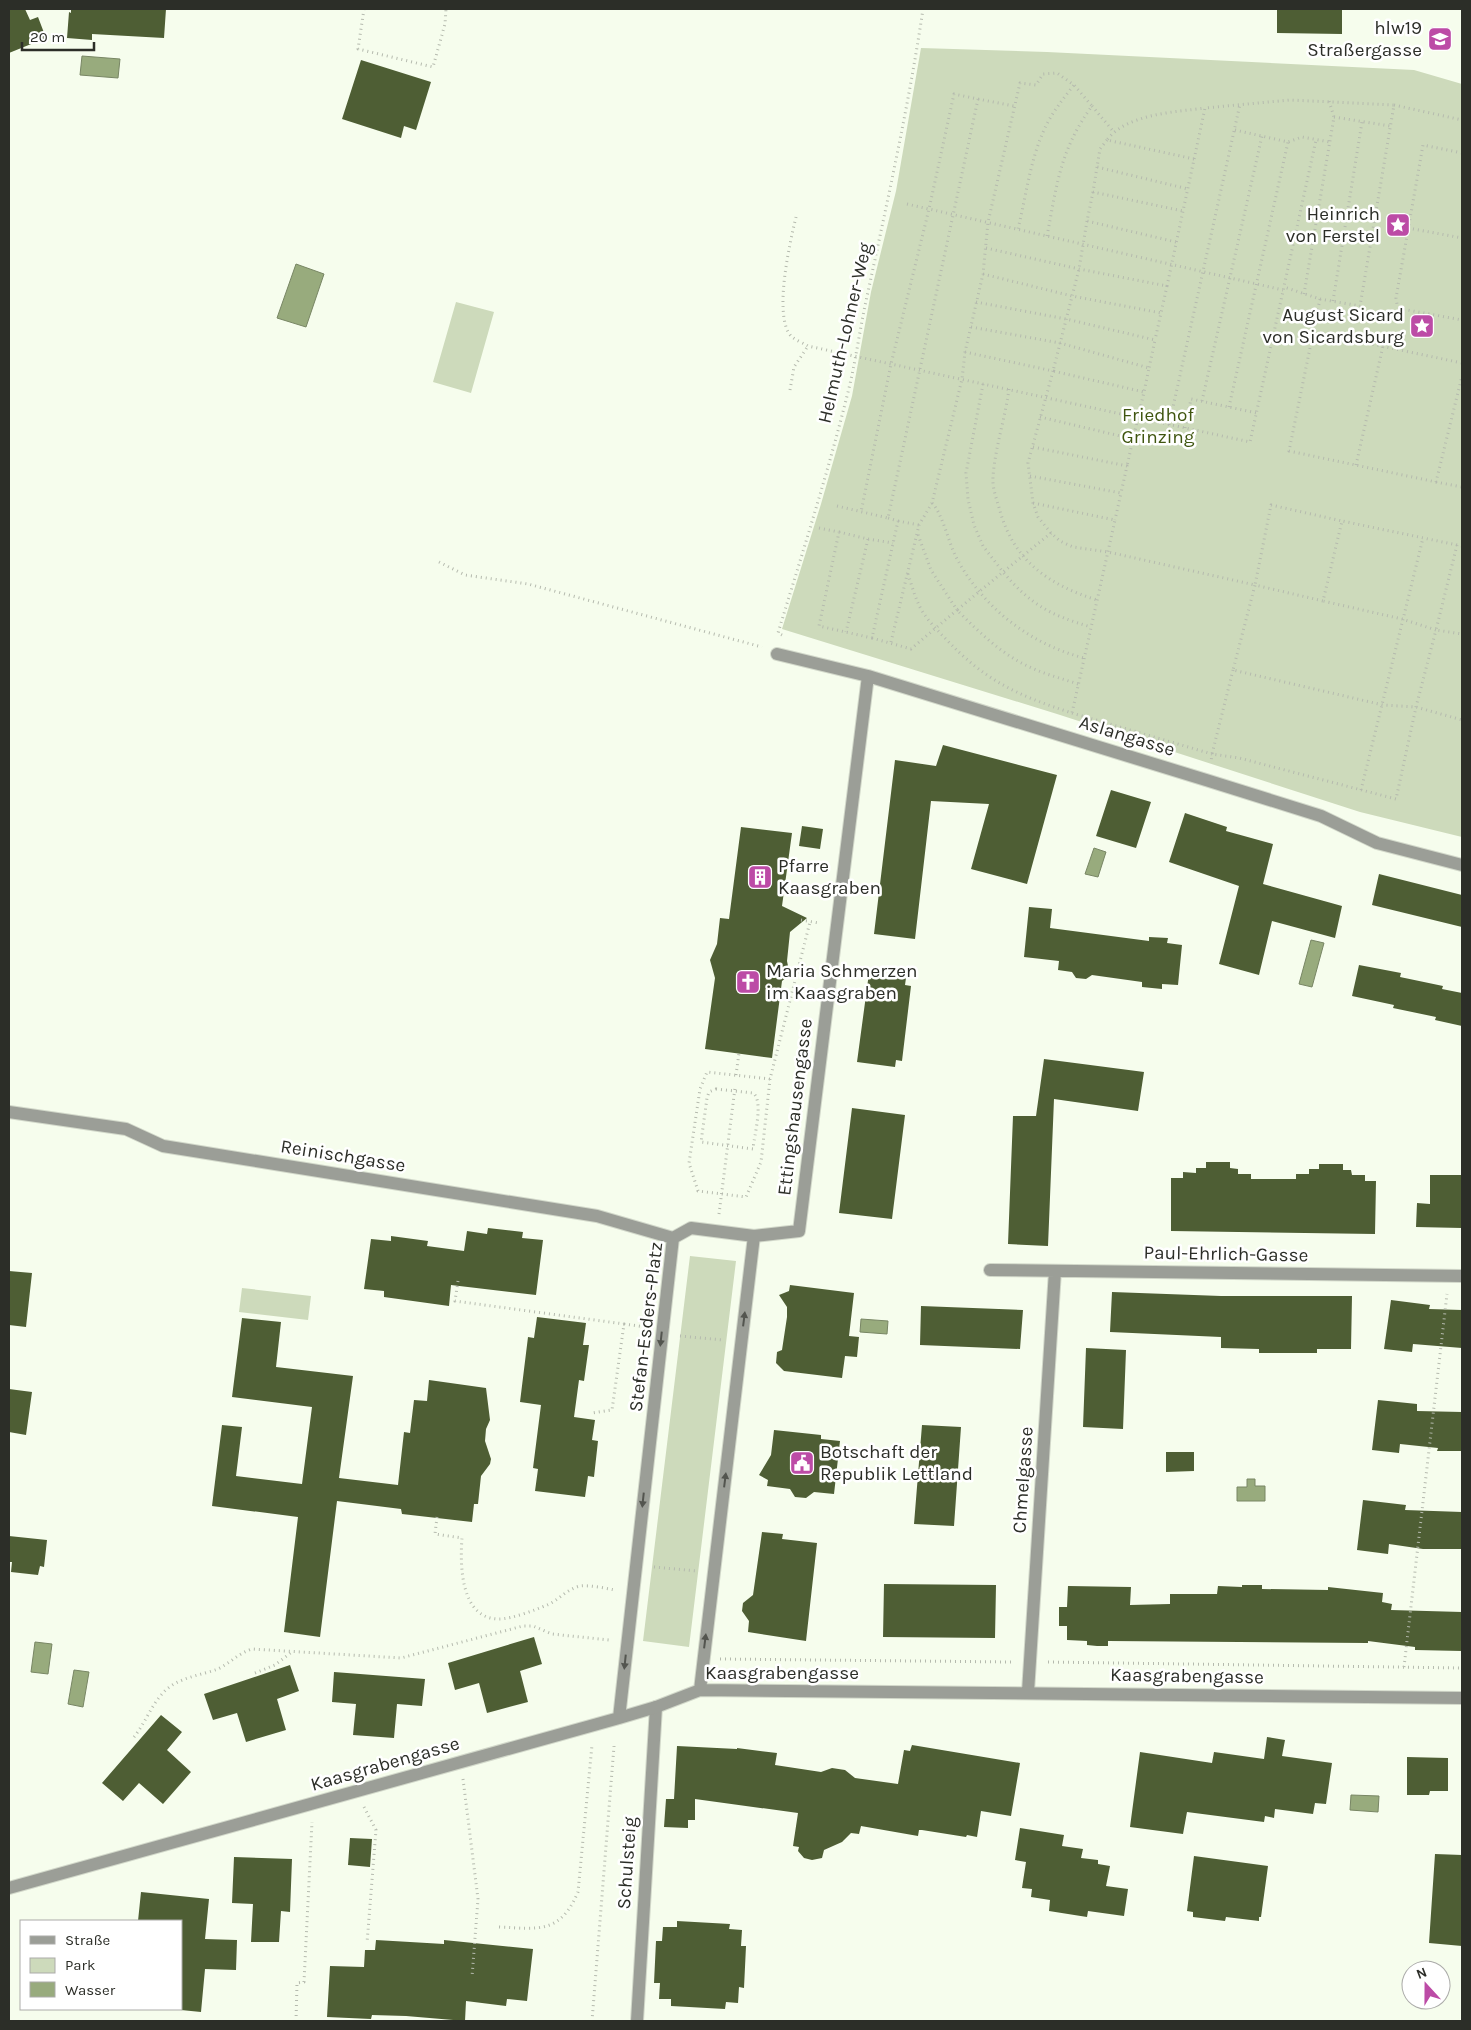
<svg xmlns="http://www.w3.org/2000/svg" width="1471" height="2030" font-family="Karla,sans-serif">
<style>
.green{fill:#cddabb}
.water{fill:#98ab7d;stroke:#788664}
.building{fill:#4e5e34}
.lines{fill:none;stroke-linecap:round;stroke-linejoin:round}
.lane-casing{stroke:#d2d8ca;stroke-width:14}
.street-casing{stroke:#d2d8ca;stroke-width:14}
.path{stroke:#b5baae;stroke-width:3;stroke-dasharray:1 4;stroke-linecap:butt}
.lane{stroke:#9b9e97;stroke-width:12}
.street{stroke:#9b9e97;stroke-width:12}
.oneway{fill:#53554f}
.labels{text-anchor:middle;dominant-baseline:central;stroke-width:5;stroke-linejoin:round;paint-order:stroke}
.poi-label{font-size:19px;fill:#2c2e28;stroke:#fff;text-anchor:end}
.street-label{font-size:19px;fill:#2c2e28;stroke:#fff}
.park-label{font-size:19px;fill:#3f550f;stroke:#fff}
</style>
<rect width="100%" height="100%" fill="#f6fded"/>
<path class="green" d="M 921,48 L 1047,52 L 1414,70 L 1462,84 L 1462,837 L 1360,812 L 1057,714 L 782,629 L 821,504 L 852,396 L 871,292 L 896,191 Z
M 456,302 L 494,312 L 471,393 L 433,382 Z
M 690,1256 L 736,1261 L 689,1647 L 643,1641 Z
M 242,1288 L 311,1296 L 308,1320 L 239,1312 Z"/>
<path class="water" d="M 82,56 L 120,59 L 118,78 L 80,75 Z
M 296,264 L 324,274 L 306,327 L 277,318 Z
M 1094,848 L 1106,852 L 1098,877 L 1085,874 Z
M 1311,940 L 1324,943 L 1312,987 L 1299,984 Z
M 861,1319 L 888,1321 L 887,1334 L 860,1332 Z
M 1247,1479 L 1255,1479 L 1255,1486 L 1265,1486 L 1265,1501 L 1237,1501 L 1237,1487 L 1247,1487 Z
M 35,1642 L 52,1644 L 48,1674 L 31,1672 Z
M 74,1670 L 89,1672 L 83,1707 L 68,1704 Z
M 1351,1795 L 1379,1796 L 1378,1812 L 1350,1810 Z"/>
<path class="building" d="M 9,9 L 25,9 L 30,20 L 38,17 L 46,38 L 9,53 Z
M 71,9 L 166,9 L 164,38 L 92,34 L 92,40 L 67,38 L 69,12 L 71,13 Z
M 1277,9 L 1342,9 L 1342,34 L 1277,33 Z
M 361,60 L 431,82 L 416,130 L 404,126 L 401,138 L 342,119 Z
M 943,745 L 1057,775 L 1027,884 L 971,869 L 989,804 L 931,801 L 915,939 L 874,934 L 895,760 L 936,766 Z
M 1111,790 L 1151,802 L 1136,848 L 1096,836 Z
M 1185,813 L 1227,827 L 1226,831 L 1273,844 L 1263,884 L 1342,906 L 1335,938 L 1272,921 L 1259,975 L 1219,964 L 1239,886 L 1169,862 Z
M 802,826 L 823,829 L 820,849 L 799,846 Z
M 741,827 L 792,833 L 782,906 L 807,918 L 790,932 L 787,961 L 789,971 L 788,976 L 782,981 L 772,1058 L 705,1049 L 715,978 L 710,960 L 717,944 L 720,918 L 729,919 Z
M 1379,874 L 1462,895 L 1462,927 L 1372,905 Z
M 1029,907 L 1052,909 L 1050,928 L 1149,941 L 1149,937 L 1168,938 L 1167,943 L 1182,945 L 1178,985 L 1162,984 L 1162,989 L 1142,987 L 1142,982 L 1092,975 L 1086,979 L 1076,978 L 1072,972 L 1058,970 L 1059,961 L 1024,957 Z
M 1359,965 L 1401,973 L 1400,977 L 1443,986 L 1442,989 L 1462,993 L 1462,1026 L 1435,1020 L 1436,1017 L 1393,1008 L 1394,1005 L 1352,996 Z
M 869,973 L 906,978 L 905,985 L 911,986 L 902,1061 L 896,1060 L 895,1067 L 857,1062 Z
M 1044,1059 L 1144,1072 L 1138,1111 L 1054,1099 L 1048,1246 L 1008,1244 L 1013,1116 L 1036,1116 Z
M 852,1108 L 905,1115 L 892,1219 L 839,1213 Z
M 1206,1162 L 1230,1162 L 1230,1168 L 1238,1169 L 1238,1174 L 1251,1174 L 1251,1179 L 1296,1179 L 1296,1174 L 1309,1174 L 1309,1169 L 1319,1169 L 1319,1164 L 1343,1164 L 1343,1170 L 1351,1170 L 1352,1175 L 1365,1175 L 1365,1181 L 1376,1181 L 1375,1234 L 1171,1231 L 1171,1178 L 1183,1178 L 1183,1172 L 1196,1173 L 1196,1168 L 1206,1168 Z
M 1430,1175 L 1462,1175 L 1462,1228 L 1416,1227 L 1417,1203 L 1430,1204 Z
M 488,1228 L 523,1232 L 522,1238 L 543,1240 L 536,1295 L 451,1285 L 449,1306 L 384,1297 L 384,1291 L 364,1289 L 371,1239 L 391,1241 L 391,1236 L 428,1241 L 427,1246 L 464,1251 L 467,1231 L 487,1234 Z
M 9,1271 L 32,1273 L 26,1327 L 9,1325 Z
M 790,1285 L 854,1293 L 849,1336 L 859,1337 L 857,1357 L 845,1356 L 842,1378 L 784,1371 L 776,1363 L 777,1352 L 782,1350 L 787,1317 L 787,1307 L 779,1295 L 789,1291 Z
M 1112,1292 L 1221,1296 L 1352,1296 L 1351,1349 L 1317,1349 L 1317,1353 L 1259,1353 L 1259,1349 L 1221,1348 L 1221,1337 L 1110,1332 Z
M 1391,1300 L 1430,1305 L 1429,1309 L 1462,1310 L 1462,1348 L 1413,1344 L 1412,1352 L 1384,1349 Z
M 921,1306 L 1023,1310 L 1020,1349 L 920,1345 Z
M 537,1317 L 586,1323 L 583,1345 L 589,1345 L 584,1381 L 579,1380 L 574,1417 L 595,1420 L 592,1440 L 598,1441 L 594,1477 L 588,1476 L 585,1497 L 535,1491 L 538,1469 L 533,1468 L 541,1405 L 520,1402 L 528,1337 L 534,1338 Z
M 242,1318 L 281,1322 L 276,1367 L 353,1376 L 339,1478 L 398,1485 L 404,1432 L 410,1433 L 414,1400 L 427,1401 L 429,1380 L 486,1388 L 490,1420 L 486,1429 L 485,1441 L 491,1459 L 490,1464 L 481,1476 L 478,1504 L 474,1504 L 472,1522 L 402,1514 L 401,1509 L 337,1501 L 320,1637 L 284,1632 L 298,1517 L 212,1506 L 222,1425 L 242,1427 L 236,1476 L 302,1484 L 312,1407 L 232,1397 Z
M 1086,1348 L 1126,1350 L 1123,1429 L 1083,1427 Z
M 9,1389 L 32,1392 L 26,1435 L 9,1432 Z
M 1378,1400 L 1417,1404 L 1417,1411 L 1462,1412 L 1462,1451 L 1437,1451 L 1438,1448 L 1400,1444 L 1399,1453 L 1372,1450 Z
M 922,1425 L 961,1427 L 954,1526 L 914,1524 Z
M 774,1430 L 821,1435 L 821,1439 L 840,1441 L 834,1494 L 814,1492 L 806,1498 L 795,1497 L 790,1489 L 767,1486 L 768,1480 L 759,1475 L 771,1455 Z
M 1166,1452 L 1194,1452 L 1194,1471 L 1166,1472 Z
M 1363,1500 L 1406,1505 L 1405,1510 L 1462,1512 L 1462,1549 L 1423,1549 L 1389,1544 L 1388,1554 L 1357,1550 Z
M 762,1532 L 783,1534 L 782,1539 L 817,1543 L 806,1641 L 748,1632 L 749,1621 L 742,1611 L 743,1603 L 753,1595 Z
M 9,1536 L 47,1540 L 44,1567 L 40,1566 L 38,1575 L 11,1572 L 12,1562 L 9,1562 Z
M 884,1584 L 996,1585 L 995,1638 L 883,1637 Z
M 1242,1585 L 1262,1585 L 1262,1589 L 1328,1590 L 1328,1587 L 1383,1593 L 1382,1602 L 1392,1604 L 1391,1610 L 1462,1612 L 1462,1651 L 1415,1650 L 1415,1647 L 1368,1641 L 1368,1643 L 1108,1641 L 1108,1646 L 1097,1646 L 1087,1645 L 1087,1641 L 1067,1640 L 1067,1626 L 1059,1626 L 1059,1607 L 1067,1607 L 1068,1586 L 1131,1587 L 1130,1605 L 1170,1604 L 1170,1594 L 1217,1594 L 1218,1586 L 1242,1587 Z
M 534,1637 L 542,1664 L 520,1671 L 528,1702 L 487,1713 L 479,1683 L 455,1690 L 448,1663 Z
M 290,1665 L 299,1691 L 277,1699 L 286,1730 L 246,1742 L 237,1713 L 213,1720 L 204,1694 Z
M 334,1672 L 425,1679 L 422,1706 L 397,1704 L 394,1738 L 353,1735 L 356,1704 L 332,1702 Z
M 161,1715 L 182,1732 L 167,1750 L 191,1772 L 163,1804 L 139,1783 L 123,1801 L 102,1783 Z
M 1267,1737 L 1285,1740 L 1282,1756 L 1332,1763 L 1326,1804 L 1315,1803 L 1313,1814 L 1275,1809 L 1274,1818 L 1265,1816 L 1264,1822 L 1187,1812 L 1183,1834 L 1130,1827 L 1140,1752 L 1212,1763 L 1214,1752 L 1264,1759 Z
M 912,1745 L 1020,1763 L 1011,1816 L 981,1811 L 977,1837 L 967,1835 L 966,1837 L 922,1830 L 919,1830 L 918,1836 L 861,1826 L 859,1834 L 851,1833 L 842,1842 L 824,1850 L 822,1858 L 812,1860 L 804,1858 L 798,1851 L 799,1847 L 793,1846 L 798,1813 L 695,1799 L 695,1820 L 688,1820 L 688,1828 L 664,1827 L 666,1799 L 674,1799 L 677,1746 L 737,1749 L 737,1748 L 777,1753 L 775,1765 L 821,1772 L 832,1768 L 845,1770 L 855,1778 L 898,1784 L 904,1750 L 910,1751 Z
M 1407,1757 L 1448,1758 L 1448,1791 L 1430,1791 L 1429,1795 L 1407,1795 Z
M 1020,1828 L 1064,1835 L 1062,1846 L 1083,1849 L 1081,1858 L 1098,1860 L 1098,1864 L 1110,1866 L 1106,1886 L 1128,1889 L 1124,1916 L 1088,1911 L 1087,1917 L 1049,1911 L 1050,1900 L 1031,1897 L 1032,1889 L 1022,1888 L 1026,1862 L 1015,1860 Z
M 350,1838 L 372,1839 L 370,1867 L 348,1865 Z
M 1435,1854 L 1462,1855 L 1462,1946 L 1429,1943 Z
M 1194,1856 L 1268,1866 L 1261,1917 L 1259,1917 L 1259,1921 L 1226,1917 L 1225,1921 L 1193,1917 L 1193,1912 L 1187,1911 Z
M 234,1857 L 292,1859 L 290,1912 L 281,1911 L 279,1942 L 251,1942 L 253,1904 L 232,1903 Z
M 141,1892 L 209,1899 L 205,1939 L 237,1940 L 236,1970 L 205,1969 L 201,2012 L 181,2010 L 181,1921 L 138,1921 Z
M 677,1921 L 730,1924 L 729,1929 L 742,1930 L 741,1946 L 746,1946 L 744,1988 L 739,1987 L 738,2003 L 726,2002 L 725,2009 L 671,2006 L 671,1999 L 659,1999 L 660,1983 L 654,1983 L 656,1941 L 662,1941 L 663,1927 L 677,1927 Z
M 376,1940 L 444,1944 L 444,1940 L 533,1949 L 527,2001 L 507,1999 L 506,2006 L 466,2001 L 465,2021 L 406,2016 L 372,2015 L 371,2019 L 327,2017 L 330,1966 L 364,1967 L 365,1950 L 375,1950 Z"/>
<g class="lines">
<defs>
<path id="lane" d="M 637,2021 L 656,1707"/>
<path id="street" d="M 777,654 L 868,676 L 1206,780 L 1321,816 L 1377,843 L 1462,865
M 9,1112 L 126,1129 L 163,1146 L 597,1216 L 673,1238
M 673,1238 L 691,1228 L 754,1236 L 799,1231 L 868,676
M 990,1270 L 1462,1276
M 700,1690 L 754,1236
M 1028,1692 L 1055,1271
M 619,1718 L 673,1238
M 9,1888 L 619,1718 L 656,1707 L 700,1690 L 1462,1698"/>
</defs>
<use href="#lane" class="lane-casing"/>
<use href="#street" class="street-casing"/>
<path class="path" d="M 364,9 L 358,49 L 433,67 L 445,24 L 446,9
M 978,99 L 1014,106
M 1394,105 L 1462,120
M 1092,106 L 1113,131
M 1334,117 L 1390,126
M 1235,130 L 1288,142 L 1302,137 L 1330,142
M 1107,140 L 1100,149 L 1097,167 L 1188,189
M 1462,153 L 1423,145 L 1396,298 L 1397,304 L 1402,309 L 1462,320
M 1194,159 L 1107,140 C 1126,114 1175,112 1205,108
M 1097,167 L 1093,192 L 1183,211
M 1093,192 L 1087,221 L 1176,242
M 907,204 L 1283,290
M 796,217 C 790,242 773,316 791,336 C 795,340 803,343 808,346 L 1250,442 L 1316,140
M 1087,221 L 1079,269 L 1053,371 L 1144,392 L 1133,439
M 1408,228 L 1462,238
M 1047,236 C 1057,184 1060,150 1092,106 L 1074,85
M 986,248 L 1079,269 L 1167,286 L 1161,313
M 983,274 L 1072,296 L 1161,313 L 1155,340
M 1167,286 L 1205,108 L 1290,100 L 1394,105 L 1360,306 L 1320,299 L 1284,287
M 1304,294 L 1334,117 L 1329,101
M 1320,299 L 1289,451 L 1436,482 L 1462,376
M 1333,301 L 1362,122
M 976,302 L 1066,319 L 1155,340 L 1149,368
M 971,327 L 1060,343 L 1149,368 L 1144,392
M 1314,332 L 1462,363
M 965,352 L 1053,371 L 1028,463 L 1033,503 L 1038,517 L 1051,533 L 1060,541 L 1073,547 L 1108,552 L 1255,585 L 1271,505 L 1342,521
M 983,384 L 966,473 L 968,499 L 974,525 L 983,546 L 1003,572 L 1051,533
M 1009,389 C 1005,419 995,448 993,477 C 992,488 997,500 1000,511 C 1014,561 1049,585 1097,600
M 790,390 L 794,367 L 808,346
M 1202,401 L 1262,136
M 1229,407 L 1288,142
M 1040,417 L 1133,439 L 1127,466
M 1169,425 L 1240,104
M 1185,428 L 1191,399 L 1257,413
M 1033,447 L 1127,466 L 1121,493
M 1356,465 L 1383,346
M 1030,476 L 1121,493 L 1115,520
M 1436,482 L 1462,487
M 932,503 C 942,513 948,540 955,555 C 981,606 1029,644 1084,658
M 837,506 L 888,518 L 978,99 L 954,94 L 929,209 L 891,364 L 861,512
M 898,521 L 919,525
M 819,528 L 839,532 L 819,626 L 872,638 L 898,521 L 888,518
M 839,532 L 868,539 L 846,632
M 868,539 L 893,543
M 1457,545 L 1436,630 L 1462,634
M 1462,546 L 1342,521 L 1323,601 L 1255,585 L 1233,670 L 1383,705 L 1416,707 L 1462,720
M 439,562 L 465,575 L 528,584 L 762,647
M 908,574 C 911,583 914,594 918,603 C 923,615 934,627 944,637 C 984,680 1016,695 1072,713 L 1115,520 L 1033,503
M 782,635 L 778,633 C 802,554 827,476 847,396 C 856,362 860,326 868,292 C 888,198 909,104 923,9
M 872,638 L 911,649 L 957,610 L 931,570 L 917,532
M 891,642 L 919,525 L 932,503 L 962,379 L 965,352 L 983,274 L 988,222 L 1020,83 L 1036,85 L 1043,74 L 1057,73 L 1074,85 C 1062,100 1051,114 1044,130 C 1030,161 1026,196 1018,229
M 1233,670 L 1212,754 L 1239,758 L 1396,799 L 1416,707 L 1436,630 L 1402,619 L 1323,601
M 1078,684 C 1063,679 1048,675 1034,669 C 1003,656 980,633 957,610 L 1003,572 C 1031,605 1050,615 1091,627
M 1072,713 L 1212,754 L 1211,762
M 1361,790 L 1423,538
M 801,920 L 819,923
M 736,1075 L 739,1053
M 770,1079 L 707,1072 L 700,1089 L 689,1163 L 698,1191 L 746,1197 L 761,1162 L 770,1079 L 810,922
M 716,1089 L 753,1093 C 764,1101 754,1136 753,1149 L 701,1142 L 707,1098 L 709,1092 Z
M 719,1214 L 735,1088
M 458,1281 L 455,1301 L 624,1324 L 612,1410 L 592,1413
M 624,1324 L 646,1327
M 680,1336 L 723,1340
M 437,1517 L 435,1534 L 462,1538 C 460,1564 460,1619 499,1619 C 512,1619 535,1610 547,1605 C 559,1600 567,1589 580,1586 C 591,1585 604,1588 615,1590
M 654,1567 L 697,1571
M 720,1659 L 1012,1662
M 1048,1662 L 1462,1668
M 1404,1667 L 1447,1294
M 255,1673 L 275,1665 L 293,1651
M 134,1737 C 146,1722 153,1701 167,1689 C 181,1677 202,1675 218,1669 C 230,1663 239,1653 252,1649 L 401,1658 L 523,1626 L 533,1626 L 552,1634 L 609,1640
M 463,1779 L 478,1899 L 472,1977
M 364,1807 L 376,1830 L 367,1943
M 499,1927 C 539,1929 560,1934 578,1892 L 592,1745
M 296,2021 L 297,1983 L 304,1982 L 312,1822
M 592,2021 L 614,1746"/>
<use href="#lane" class="lane"/>
<use href="#street" class="street"/>
</g>
<defs><path id="oneway-solid" d="M-6-.8H1V-3.2L6.5 0L1 3.2V.8H-6Z" transform="scale(1.25)"/></defs>
<g class="oneway">
<use href="#oneway-solid" transform="translate(744 1319) rotate(-83)"/>
<use href="#oneway-solid" transform="translate(661 1339) rotate(96)"/>
<use href="#oneway-solid" transform="translate(725 1480) rotate(-83)"/>
<use href="#oneway-solid" transform="translate(643 1500) rotate(96)"/>
<use href="#oneway-solid" transform="translate(705 1641) rotate(-83)"/>
<use href="#oneway-solid" transform="translate(625 1662) rotate(96)"/>
</g>
<defs>
<symbol id="school-square" viewBox="-11 -11 22 22"><rect x="-9" y="-9" width="18" height="18" rx="4" fill="#bc4ba6" stroke="#fff"/><path d="M0-5L7-2L0 1L-7-2ZM-4 1L0 2.5L4 1V4Q0 6-4 4Z" fill="#fff"/></symbol>
<symbol id="sight-square" viewBox="-11 -11 22 22"><rect x="-9" y="-9" width="18" height="18" rx="4" fill="#bc4ba6" stroke="#fff"/><path d="M0-6L1.8-2.2L6-1.7L2.9 1.2L3.7 5.4L0 3.3L-3.7 5.4L-2.9 1.2L-6-1.7L-1.8-2.2Z" fill="#fff"/></symbol>
<symbol id="building-square" viewBox="-11 -11 22 22"><rect x="-9" y="-9" width="18" height="18" rx="4" fill="#bc4ba6" stroke="#fff"/><path d="M-4-6H4V6H1V3H-1V6H-4ZM-2.5-4.3h1.7v1.8h-1.7ZM.8-4.3h1.7v1.8H.8ZM-2.5-1h1.7V.8h-1.7ZM.8-1h1.7V.8H.8Z" fill="#fff"/></symbol>
<symbol id="church-square" viewBox="-11 -11 22 22"><rect x="-9" y="-9" width="18" height="18" rx="4" fill="#bc4ba6" stroke="#fff"/><path d="M-1.2-6h2.4v3.5h3.3v2.4h-3.3V6h-2.4V-.1h-3.3v-2.4h3.3Z" fill="#fff"/></symbol>
<symbol id="civic-square" viewBox="-11 -11 22 22"><rect x="-9" y="-9" width="18" height="18" rx="4" fill="#bc4ba6" stroke="#fff"/><path d="M-.6-6.5H3V-4.5H.6V-3L4-1V1h2V6H-6V1h2V-1L-.6-3ZM-1.2 2.5V6h2.4V2.5Z" fill="#fff"/></symbol>
</defs>
<g fill-rule="evenodd">
<use href="#school-square" x="1426" y="25" width="28" height="28"/>
<use href="#sight-square" x="1384" y="211" width="28" height="28"/>
<use href="#sight-square" x="1408" y="312" width="28" height="28"/>
<use href="#building-square" x="746" y="863" width="28" height="28"/>
<use href="#church-square" x="734" y="968" width="28" height="28"/>
<use href="#civic-square" x="788" y="1449" width="28" height="28"/>
</g>
<g class="labels">
<g class="poi-label">
<text x="1422" y="28">hlw19<tspan x="1422" dy="22">Straßergasse</tspan></text>
<text x="1380" y="214">Heinrich<tspan x="1380" dy="22">von Ferstel</tspan></text>
<text x="1404" y="315">August Sicard<tspan x="1404" dy="22">von Sicardsburg</tspan></text>
<text x="778" y="866" text-anchor="start">Pfarre<tspan x="778" dy="22">Kaasgraben</tspan></text>
<text x="766" y="971" text-anchor="start">Maria Schmerzen<tspan x="766" dy="22">im Kaasgraben</tspan></text>
<text x="820" y="1452" text-anchor="start">Botschaft der<tspan x="820" dy="22">Republik Lettland</tspan></text>
</g>
<g class="street-label">
<text transform="translate(845 333) rotate(-77)">Helmuth-Lohner-Weg</text>
<text transform="translate(1127 736) rotate(17)">Aslangasse</text>
<text transform="translate(795 1107) rotate(-83)">Ettingshausengasse</text>
<text transform="translate(343 1156) rotate(9)">Reinischgasse</text>
<text transform="translate(1226 1254) rotate(1)">Paul-Ehrlich-Gasse</text>
<text transform="translate(646 1327) rotate(-83)">Stefan-Esders-Platz</text>
<text transform="translate(1023 1480) rotate(-86)">Chmelgasse</text>
<text x="782" y="1673">Kaasgrabengasse</text>
<text transform="translate(1187 1676) rotate(1)">Kaasgrabengasse</text>
<text transform="translate(385 1764) rotate(-16)">Kaasgrabengasse</text>
<text transform="translate(627 1863) rotate(-86)">Schulsteig</text>
</g>
<g class="park-label">
<text x="1158" y="415">Friedhof<tspan x="1158" dy="22">Grinzing</tspan></text>
</g>
</g>
<rect width="1471" height="2030" fill="none" stroke="#2c2e28" stroke-width="20"/>
<rect x="20" y="1920" width="162" height="90" fill="#ffffff" stroke="#ababa9"/>
<rect x="30" y="1936" width="25" height="8" fill="#9b9e97" stroke="#ababa9"/>
<text x="65" y="1945" font-size="15" fill="#2c2e28">Straße</text>
<rect x="30" y="1958" width="25" height="15" fill="#cddabb" stroke="#ababa9"/>
<text x="65" y="1970" font-size="15" fill="#2c2e28">Park</text>
<rect x="30" y="1982" width="25" height="15" fill="#98ab7d" stroke="#ababa9"/>
<text x="65" y="1995" font-size="15" fill="#2c2e28">Wasser</text>
<g transform="translate(1426 1985) rotate(339)"><circle r="24" fill="#ffffff" stroke="#ababa9"/>
<path d="M0-4L9 19L0 12L-9 19Z" fill="#bc4ba6"/>
<text y="-8" font-size="14" font-weight="bold" text-anchor="middle" fill="#2c2e28">N</text>
</g>
<path d="M22 42v8h72v-8" fill="none" stroke="#2c2e28" stroke-width="2.5"/>
<text x="30" y="42" font-size="15" fill="#2c2e28" stroke="#ffffff" stroke-width="4" paint-order="stroke">20 m</text>
</svg>
